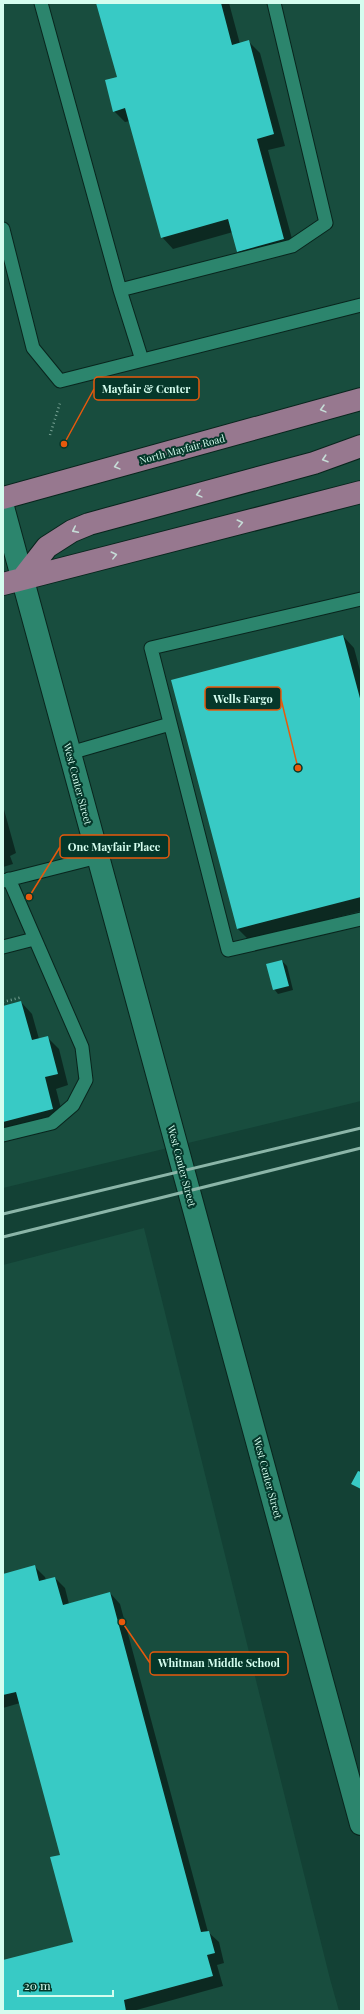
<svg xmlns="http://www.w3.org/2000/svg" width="364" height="2014" font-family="'Playfair Display',serif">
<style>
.built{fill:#184d3e}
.shadow{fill:#0007}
.building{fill:#38cac5}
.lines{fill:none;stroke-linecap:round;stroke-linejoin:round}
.service-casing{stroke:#09251d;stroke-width:15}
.tertiary-casing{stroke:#09251d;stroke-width:24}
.primary-casing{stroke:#09251d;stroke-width:24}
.path{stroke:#78a395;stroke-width:2.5;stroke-dasharray:1 3;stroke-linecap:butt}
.service{stroke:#2c856d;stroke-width:13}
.tertiary{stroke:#2c856d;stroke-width:22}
.primary{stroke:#97788f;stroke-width:22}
.rail{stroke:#8bb5a8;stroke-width:3}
.oneway{stroke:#c6dcd7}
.labels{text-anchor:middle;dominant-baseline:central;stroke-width:4;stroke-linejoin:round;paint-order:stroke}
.street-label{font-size:10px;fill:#d5fdef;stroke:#05372a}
.leader{fill:none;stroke:#e8590c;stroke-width:1.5}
.callout-dot{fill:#e8590c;stroke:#05372a;stroke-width:1.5}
.callout{fill:#05372a;stroke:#e8590c;stroke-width:1.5}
.callout-label{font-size:11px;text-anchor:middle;font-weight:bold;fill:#d5fdef}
</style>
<rect width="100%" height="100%" fill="#134135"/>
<path class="built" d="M 3,3 L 361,3 L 361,1101 L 3,1188 Z
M 144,1228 L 330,1979 L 339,2011 L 3,2011 L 3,1265 Z"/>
<path class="shadow" d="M 97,3 L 229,3 L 240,44 L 249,42 L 260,53 L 285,146 L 268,150 L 295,250 L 249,263 L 238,251 L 233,232 L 173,249 L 162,237 L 130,121 L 125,122 L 114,111 L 118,78 Z
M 343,636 L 354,648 L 361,674 L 361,911 L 249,940 L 238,929 L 172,681 Z
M 3,806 L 16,853 L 10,856 L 13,864 L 3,867 Z
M 282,961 L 287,966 L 293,990 L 278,994 L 274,989 Z
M 21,1002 L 32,1014 L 39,1039 L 47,1037 L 59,1049 L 68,1085 L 56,1089 L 64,1120 L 3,1136 L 3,1007 Z
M 34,1566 L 45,1577 L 46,1580 L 55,1578 L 65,1588 L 69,1604 L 110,1593 L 120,1604 L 208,1932 L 219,1942 L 224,1963 L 217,1965 L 223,1986 L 133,2011 L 3,2011 L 3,1961 L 74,1942 L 61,1856 L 20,1703 L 3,1708 L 3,1575 Z"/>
<path class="building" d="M 96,3 L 221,3 L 232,45 L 249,40 L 274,134 L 257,139 L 284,239 L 237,252 L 228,219 L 161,238 L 125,108 L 113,112 L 105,80 L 117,77 Z
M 343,635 L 361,702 L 361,897 L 237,929 L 171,680 Z
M 282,960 L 289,986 L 273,990 L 266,964 Z
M 21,1001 L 32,1040 L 48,1036 L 58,1074 L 45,1077 L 53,1109 L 3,1122 L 3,1006 Z
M 358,1471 L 361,1472 L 361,1489 L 351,1484 Z
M 35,1565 L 39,1581 L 55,1577 L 63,1605 L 110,1592 L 201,1932 L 209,1931 L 215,1953 L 207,1955 L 213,1976 L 124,2000 L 126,2011 L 3,2011 L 3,1960 L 73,1942 L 50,1857 L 60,1855 L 16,1692 L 3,1695 L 3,1574 Z"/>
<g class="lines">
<defs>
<path id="service" d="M 41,3 L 120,290 L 142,360
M 3,229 L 33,348 L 60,381 L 361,305
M 120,290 L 292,246 L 326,223 L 274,3
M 361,599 L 151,648 L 228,950 L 361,919
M 70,753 L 170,724
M 3,881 L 98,857
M 3,947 L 34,939
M 3,1135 L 52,1123 L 73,1105 L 86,1080 L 82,1047 L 9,879"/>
<path id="tertiary" d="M 3,507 L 361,1824"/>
<path id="primary" d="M 3,498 L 361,399
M 22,579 L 47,547 L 72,531 L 89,524 L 314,463 L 361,446
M 3,584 L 361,492"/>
</defs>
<use href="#service" class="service-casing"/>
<use href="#tertiary" class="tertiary-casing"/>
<use href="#primary" class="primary-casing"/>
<path class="path" d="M 50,435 L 60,403
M 3,1002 L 22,997"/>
<use href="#service" class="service"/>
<use href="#tertiary" class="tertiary"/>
<use href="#primary" class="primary"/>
<path class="rail" d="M 3,1214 L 361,1128
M 3,1237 L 361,1148"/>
</g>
<defs><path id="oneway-chevron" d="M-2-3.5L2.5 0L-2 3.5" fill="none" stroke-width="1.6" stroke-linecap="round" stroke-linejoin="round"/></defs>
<g class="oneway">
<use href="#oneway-chevron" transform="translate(323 409) rotate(165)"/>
<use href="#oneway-chevron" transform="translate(325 459) rotate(162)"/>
<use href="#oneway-chevron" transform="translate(117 466) rotate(165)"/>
<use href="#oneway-chevron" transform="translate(199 494) rotate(165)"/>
<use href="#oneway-chevron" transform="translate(240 523) rotate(-14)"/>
<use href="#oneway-chevron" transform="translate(75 530) rotate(154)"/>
<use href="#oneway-chevron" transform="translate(114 555) rotate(-14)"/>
</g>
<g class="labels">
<g class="street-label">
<text transform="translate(182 449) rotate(-15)">North Mayfair Road</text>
<text transform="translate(78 784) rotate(75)">West Center Street</text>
<text transform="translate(182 1166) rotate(75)">West Center Street</text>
<text transform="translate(268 1478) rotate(75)">West Center Street</text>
</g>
</g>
<path class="leader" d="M64 444L94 389M298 768L281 699M29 897L60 847M122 1622L150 1663"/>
<g class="callout-dot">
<circle cx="64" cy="444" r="4"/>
<circle cx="298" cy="768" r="4"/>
<circle cx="29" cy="897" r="4"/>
<circle cx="122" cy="1622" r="4"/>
</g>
<g class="callout">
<rect x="94" y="377" width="105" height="23" rx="4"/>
<rect x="205" y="687" width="76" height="23" rx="4"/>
<rect x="60" y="835" width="109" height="23" rx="4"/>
<rect x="150" y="1652" width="138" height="23" rx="4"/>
</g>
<g class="callout-label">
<text x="146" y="393">Mayfair &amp; Center</text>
<text x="243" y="703">Wells Fargo</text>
<text x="114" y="851">One Mayfair Place</text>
<text x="219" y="1667">Whitman Middle School</text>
</g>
<rect width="364" height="2014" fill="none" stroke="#d5fdef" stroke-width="8"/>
<path d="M18 1990v6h95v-6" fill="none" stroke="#d5fdef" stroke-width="2"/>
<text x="24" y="1990" font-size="12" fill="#d5fdef" stroke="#05372a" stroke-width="3" paint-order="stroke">20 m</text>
</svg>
